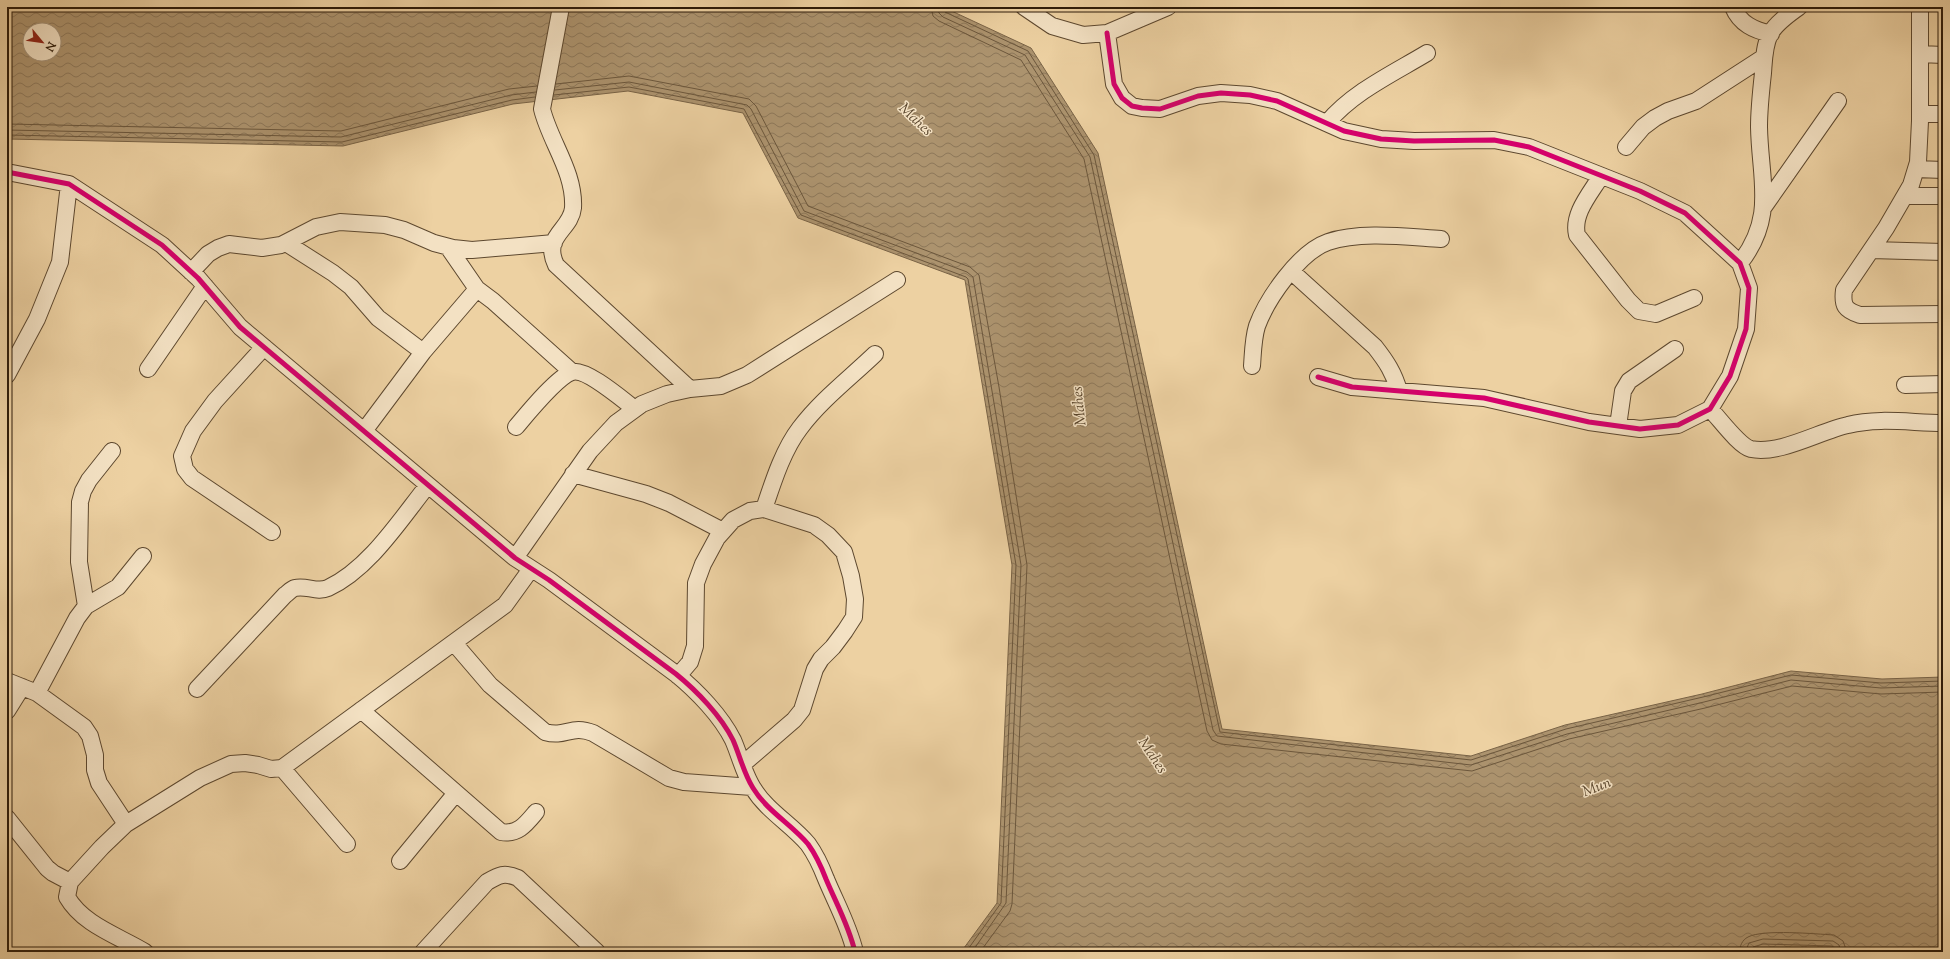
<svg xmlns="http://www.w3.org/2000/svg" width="1950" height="959" font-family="'Sorts Mill Goudy',serif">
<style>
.water{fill:url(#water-waves);stroke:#796346;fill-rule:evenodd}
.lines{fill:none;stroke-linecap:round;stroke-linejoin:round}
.shore{stroke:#6c573c;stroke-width:1}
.minor-casing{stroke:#5d482f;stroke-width:18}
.minor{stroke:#f3e1c3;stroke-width:16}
.cycleway-casing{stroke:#f3e1c3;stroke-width:8}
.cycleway{stroke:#d6006c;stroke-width:5}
.labels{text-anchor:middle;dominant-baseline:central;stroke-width:3;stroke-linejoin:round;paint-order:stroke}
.water-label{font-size:15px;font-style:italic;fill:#59452c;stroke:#f3e1c3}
</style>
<defs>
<pattern id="water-waves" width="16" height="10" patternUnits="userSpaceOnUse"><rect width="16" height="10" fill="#ac936e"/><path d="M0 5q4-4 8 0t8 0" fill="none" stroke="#8c7759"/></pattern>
</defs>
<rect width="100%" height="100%" fill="#edd1a2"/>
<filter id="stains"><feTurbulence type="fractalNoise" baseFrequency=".005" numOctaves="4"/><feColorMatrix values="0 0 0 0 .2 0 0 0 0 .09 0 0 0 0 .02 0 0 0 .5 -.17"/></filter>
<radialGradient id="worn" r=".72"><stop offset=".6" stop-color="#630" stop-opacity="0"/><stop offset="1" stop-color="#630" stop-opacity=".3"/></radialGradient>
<path class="water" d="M 7,7 L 943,7 L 1031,48 L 1098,153 L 1222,729 L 1471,756 L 1565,725 L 1702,694 L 1791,671 L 1882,679 L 1943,677 L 1943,952 L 1763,948 L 1747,952 L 961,952 L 997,903 L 1012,565 L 965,280 L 798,218 L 743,113 L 628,91 L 513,104 L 343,146 L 7,139 ZM 30,30 L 54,30 L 54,54 L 30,54 Z"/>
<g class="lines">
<path class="shore" d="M 931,7 L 933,16 L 939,21 L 1021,60 L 1084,159 L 1207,731 L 1212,740 L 1221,744 L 1472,771 L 1569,739 L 1705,708 L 1792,686 L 1881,694 L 1943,692
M 937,7 L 939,13 L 943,17 L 1025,55 L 1090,157 L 1213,730 L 1217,736 L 1471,765 L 1567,734 L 1704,702 L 1791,680 L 1881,688 L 1943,686
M 942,7 L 945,12 L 1028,51 L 1094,155 L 1220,732 L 1471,760 L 1566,729 L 1703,697 L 1791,675 L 1881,683 L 1943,681
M 556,84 L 629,76 L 749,99 L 756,106 L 808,206 L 970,267 L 979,275 L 999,387 L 1027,565 L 1012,904 L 1010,911 L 980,952
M 555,90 L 629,82 L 747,105 L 751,109 L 804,211 L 967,272 L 973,277 L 1021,565 L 1006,903 L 972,952
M 554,95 L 629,87 L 744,109 L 801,215 L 966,277 L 968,279 L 1016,565 L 1001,903 L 966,952
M 7,124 L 341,131 L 509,89 L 537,86
M 7,130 L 341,137 L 511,95 L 536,92
M 7,135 L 342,142 L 512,100 L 535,97
M 1739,952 C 1740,946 1742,940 1748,937 C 1763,929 1816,934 1834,935 L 1843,941 L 1847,952
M 1745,952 L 1749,943 L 1763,939 L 1833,941 L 1839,945 L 1841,952
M 1750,952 L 1753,947 L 1763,944 L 1832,946 L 1835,948 L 1836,952"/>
<defs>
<path id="minor" d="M 561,7 L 542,109 C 550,142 575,172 573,208 C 571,230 542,236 556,265 L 690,389
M 1024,7 L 1052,26 L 1083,35 L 1107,33 L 1168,7
M 1733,7 C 1740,24 1754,30 1771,34
M 1920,7 L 1920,121 L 1918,162 L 1911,185 L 1886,228 L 1844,290 C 1842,306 1845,310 1860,315 L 1943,314
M 1107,33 L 1114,84 L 1122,98 L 1132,106 L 1142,108 L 1160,109 L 1198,96 L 1221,93 L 1250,95 L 1277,101 L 1344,131 L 1381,139 L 1414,141 L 1494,140 L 1529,147 L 1640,191 L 1685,213 L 1740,263 L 1749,288 L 1746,329 L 1730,376 L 1710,409 L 1678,425 L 1640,429 L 1589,422 L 1484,398 L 1352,387 L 1318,377
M 1920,54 L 1943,55
M 1920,114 L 1943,114
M 1327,123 C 1353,92 1392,74 1427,53
M 1626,147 L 1643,127 L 1655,118 L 1668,111 L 1696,101 L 1764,57
M 1916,169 L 1943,170
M 7,172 L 69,184 L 162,245 L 198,278 L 240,327 L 515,558 L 549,580 L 676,674 C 697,691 721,716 733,740 C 740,756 744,774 753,788 C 767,811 791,824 808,844 C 816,855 821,866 826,879 C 836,903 849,926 855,952
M 1601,176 C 1590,194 1572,214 1577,235 L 1628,300 L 1639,311 L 1656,314 L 1694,298
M 1905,196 L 1943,196
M 1763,208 L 1838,101
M 286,243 L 333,273 L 351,287 L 378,318 L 423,352
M 448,247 L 477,289 L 493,301 L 572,372
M 1871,250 L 1943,252
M 1740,263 C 1776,217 1760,180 1759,127 C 1759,109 1761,91 1763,73 C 1764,60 1764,46 1770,34 C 1776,23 1789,14 1799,7
M 1291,271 L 1375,347 C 1386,361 1394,373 1399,391
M 191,272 L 208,254 L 218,248 L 229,244 L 262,248 L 281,245 L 316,227 L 340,222 L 385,225 L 404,230 L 434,243 L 453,248 L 472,250 L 554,243
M 264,347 L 215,401 L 193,431 L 182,456 L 185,469 L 192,478 L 272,532
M 1252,366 C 1253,353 1253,339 1257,326 C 1267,299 1299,252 1328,242 C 1360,231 1407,237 1441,239
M 148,369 L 205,286
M 7,375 L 37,319 L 60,262 L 69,184
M 1905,385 L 1943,384
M 1710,409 C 1719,418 1739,446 1751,449 C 1780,455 1820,431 1848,425 C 1879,417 1912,423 1943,423
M 1618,426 L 1623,391 L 1629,381 L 1675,349
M 516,427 C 527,414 557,377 572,372 C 586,368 623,400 635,409
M 364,431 L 423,352 L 477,289
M 573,474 L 646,494 L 669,503 L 723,531
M 764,509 C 773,482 783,450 800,428 C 821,400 850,378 875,354
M 515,558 L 590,451 L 616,423 L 642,404 L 667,394 L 690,389 L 721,386 L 747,375 L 897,280
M 86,606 L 79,562 L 80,502 L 83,491 L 89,480 L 112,451
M 454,643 L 490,685 L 545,732 C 566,738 571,724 593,733 L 669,778 L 684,782 L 752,787
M 678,676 L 690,662 L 695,646 L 696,583 L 703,564 L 717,538 L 733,520 L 750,511 L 764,509 L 814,525 L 828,535 L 844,552 L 851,576 L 855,599 L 854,617 L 845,631 L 833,647 L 821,659 L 815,669 L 802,710 L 794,720 L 743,764
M 7,681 L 37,693 L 84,727 L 90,736 L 95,755 L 95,770 L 99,783 L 126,824
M 197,689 L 285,595 C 288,593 291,589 295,588 C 306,585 317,593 328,588 C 369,569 400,520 428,485
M 37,693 L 77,618 L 86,606 L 118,587 L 143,556
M 361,710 L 501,832 C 518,835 526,824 536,812
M 7,711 L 22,687
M 282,768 L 347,844
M 7,818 L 47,868 L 53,873 L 70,882
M 400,861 L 456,793
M 145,952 C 119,936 83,925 67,897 L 70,882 L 102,847 L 126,824 L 200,778 L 231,764 L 245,763 L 258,765 L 271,769 L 282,768 L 505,605 L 531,569
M 423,952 L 487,882 C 499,875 504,872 518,878 L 597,952"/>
</defs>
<use href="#minor" class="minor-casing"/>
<use href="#minor" class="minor"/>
<defs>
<path id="cycleway" d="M 1107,33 L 1114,84 L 1122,98 L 1132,106 L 1142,108 L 1160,109 L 1198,96 L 1221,93 L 1250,95 L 1277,101 L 1344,131 L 1381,139 L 1414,141 L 1494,140 L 1529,147 L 1640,191 L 1685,213 L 1740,263 L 1749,288 L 1746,329 L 1730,376 L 1710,409 L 1678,425 L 1640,429 L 1589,422 L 1484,398 L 1352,387 L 1318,377
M 7,172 L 69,184 L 162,245 L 198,278 L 240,327 L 515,558 L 549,580 L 676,674 C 697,691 721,716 733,740 C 740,756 744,774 753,788 C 767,811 791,824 808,844 C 816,855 821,866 826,879 C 836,903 849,926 855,952"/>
</defs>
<use href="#cycleway" class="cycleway-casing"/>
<use href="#cycleway" class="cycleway"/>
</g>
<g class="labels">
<g class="water-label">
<text transform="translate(915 120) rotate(43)">Mahes</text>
<text transform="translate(1080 406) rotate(-96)">Mahes</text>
<text transform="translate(1152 756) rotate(56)">Mahes</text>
<text transform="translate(1597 788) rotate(-21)">Mun</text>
</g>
</g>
<rect width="1950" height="959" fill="none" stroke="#edd1a2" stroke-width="24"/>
<rect x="8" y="8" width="1934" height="943" fill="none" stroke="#2d1b09" stroke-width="2"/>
<rect x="12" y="12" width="1926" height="935" fill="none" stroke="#2d1b09"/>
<g transform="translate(42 42) rotate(119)"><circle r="19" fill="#f3e1c3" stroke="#a49279"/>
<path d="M0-3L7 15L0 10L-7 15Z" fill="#8f2418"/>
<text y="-6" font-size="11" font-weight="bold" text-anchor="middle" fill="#2d1b09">N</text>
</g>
<rect width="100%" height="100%" filter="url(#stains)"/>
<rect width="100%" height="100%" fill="url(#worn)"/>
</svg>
